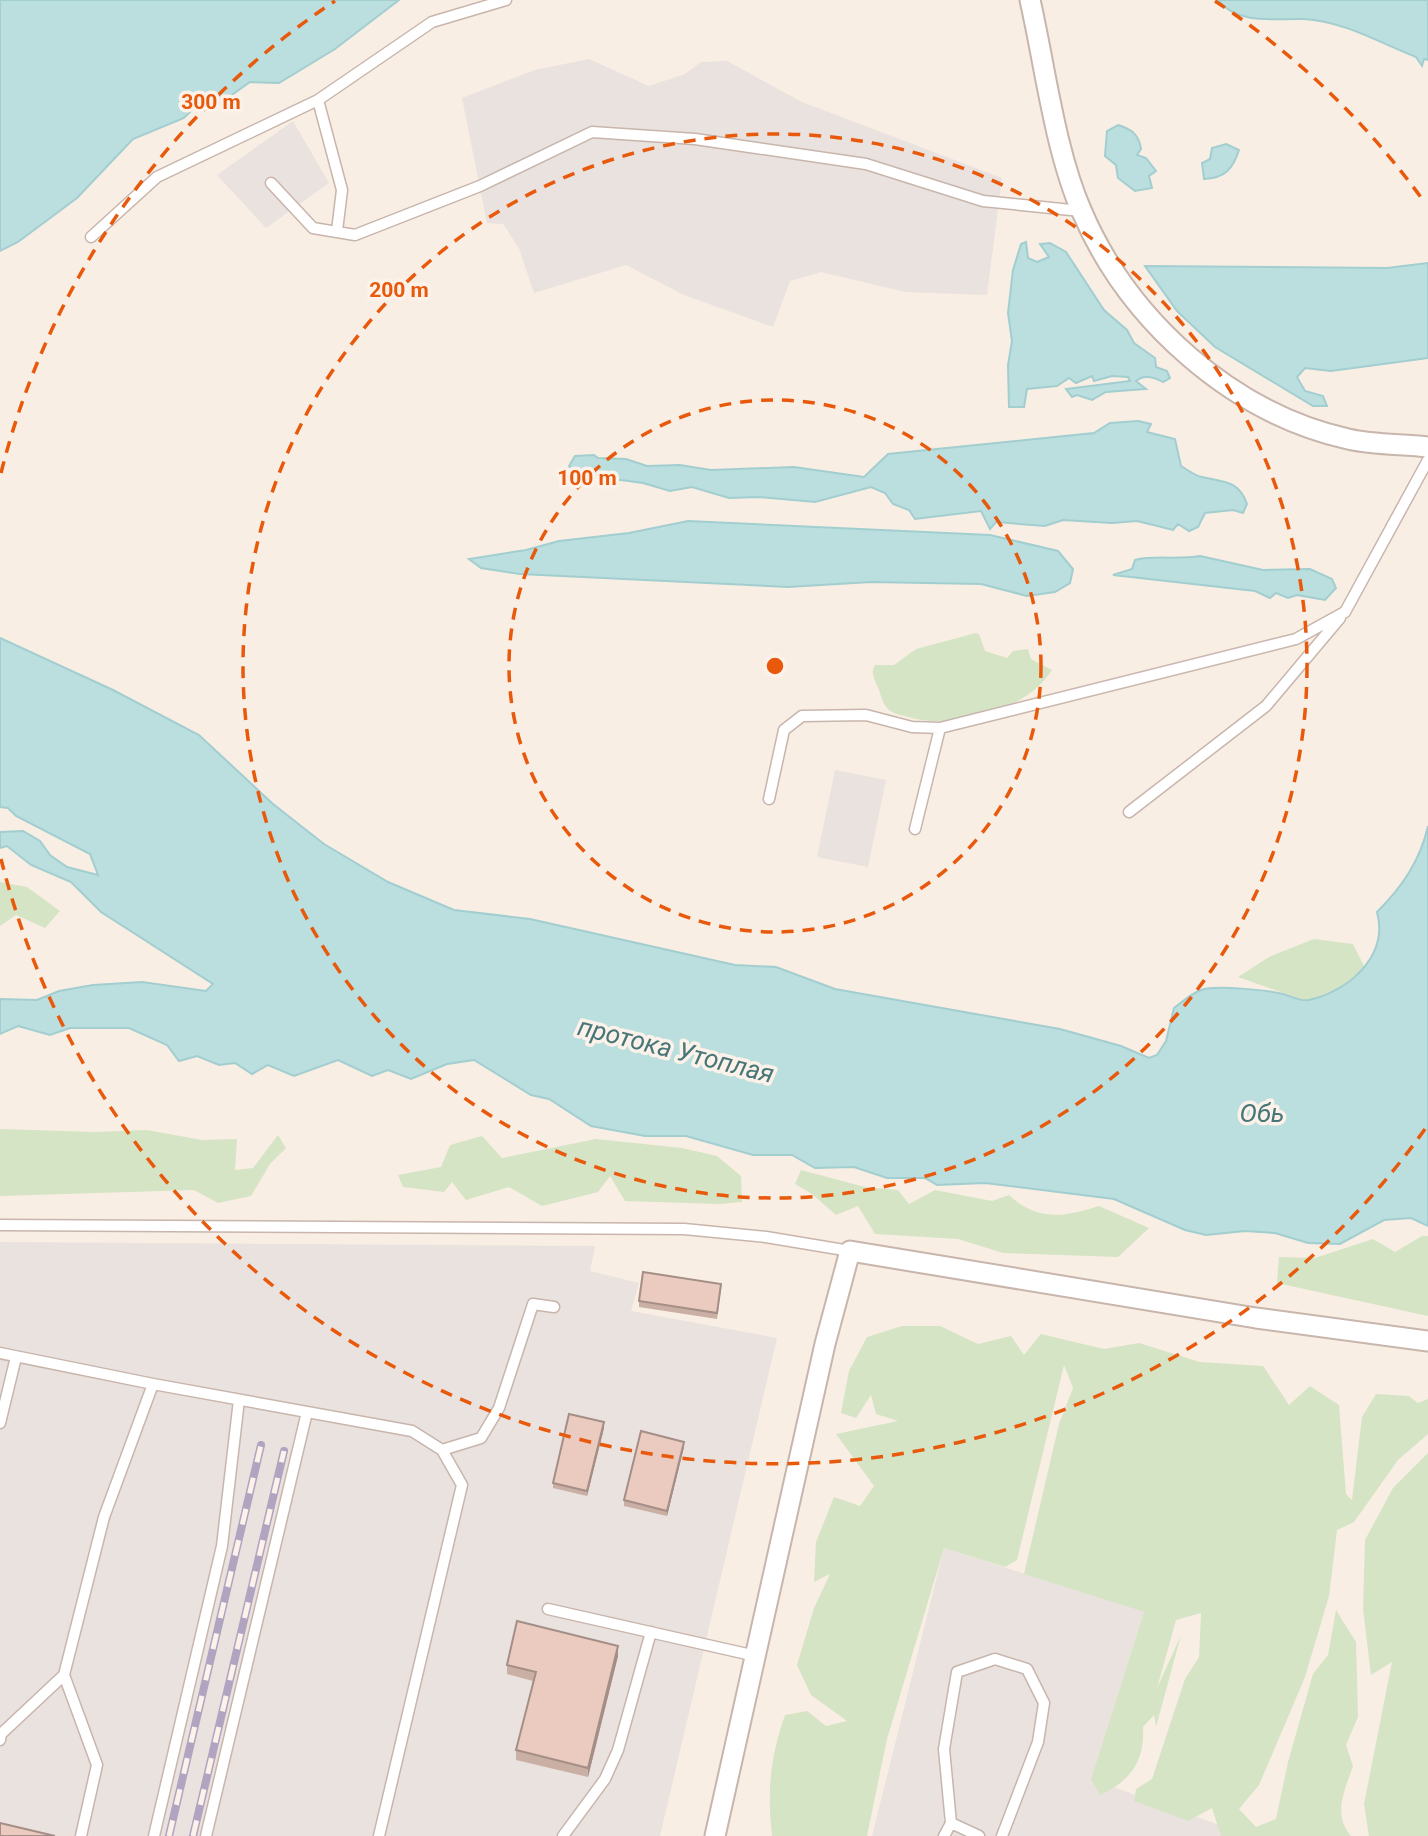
<svg xmlns="http://www.w3.org/2000/svg" width="1428" height="1836" font-family="Roboto,sans-serif">
<style>
.industrial{fill:#e9e2de}
.green{fill:#d5e4c4}
.water{fill:#bbdedf;stroke:#a2ced0;stroke-width:2}
.lines{fill:none;stroke-linecap:round;stroke-linejoin:round}
.lane-casing{stroke:#c8b5ac;stroke-width:13}
.street-casing{stroke:#c8b5ac;stroke-width:23}
.lane{stroke:#fff;stroke-width:10}
.street{stroke:#fff;stroke-width:19}
.rail-casing{stroke:#b0a4c0;stroke-width:8}
.rail{stroke:#fcf2e9;stroke-width:5;stroke-dasharray:16;stroke-linecap:butt}
.wall{fill:#caafa4}
.shaded-wall{fill:#a48e86}
.building{fill:#ebcbbf;stroke:#a48e86;stroke-width:2}
.ring{fill:none;stroke:#e8590c;stroke-width:3.5;stroke-dasharray:12 9}
.labels{text-anchor:middle;dominant-baseline:central;stroke-width:7;stroke-linejoin:round;paint-order:stroke}
.water-label{font-size:26px;font-style:italic;fill:#477678;stroke:#fcf2e9}
.centre{fill:#e8590c;stroke:#fcf2e9;stroke-width:3.5}
.ring-label{font-size:21px;text-anchor:middle;font-weight:bold;fill:#e8590c;stroke:#fcf2e9;stroke-width:7;stroke-linejoin:round;paint-order:stroke}
</style>
<rect width="100%" height="100%" fill="#f9eee4"/>
<path class="industrial" d="M 589,59 L 649,86 L 685,74 L 701,62 L 727,61 L 802,102 L 1002,178 L 987,295 L 905,292 L 821,272 L 790,281 L 773,327 L 684,295 L 626,265 L 534,293 L 519,248 L 503,224 L 487,223 L 462,98 L 535,70 Z
M 293,121 L 329,183 L 266,228 L 217,175 Z
M 835,770 L 886,780 L 868,867 L 817,857 Z
M 0,1242 L 595,1246 L 590,1271 L 639,1283 L 631,1311 L 777,1338 L 660,1836 L 0,1836 Z
M 944,1548 L 1144,1612 L 1091,1779 L 1225,1827 L 1226,1836 L 872,1836 Z"/>
<path class="green" d="M 976,633 L 979,634 L 985,651 L 1007,658 L 1013,651 L 1028,649 L 1031,659 L 1052,670 C 1027,710 956,731 908,717 C 902,715 893,714 888,709 C 883,704 881,696 879,690 C 875,680 870,674 875,665 L 894,665 L 916,649 Z
M 0,882 L 27,887 L 60,911 L 45,928 L 16,915 L 0,926 Z
M 1314,939 L 1353,944 L 1365,968 L 1339,988 L 1306,1001 L 1238,977 L 1269,957 Z
M 0,1129 L 96,1132 L 147,1130 L 202,1140 L 237,1139 L 235,1170 L 253,1168 L 278,1135 L 286,1148 L 270,1164 L 251,1196 L 218,1203 L 194,1190 L 0,1196 Z
M 482,1136 L 502,1158 L 596,1139 L 682,1148 L 717,1156 L 741,1176 L 742,1202 L 720,1204 L 625,1201 L 610,1176 L 598,1192 L 542,1206 L 509,1187 L 466,1200 L 452,1182 L 444,1192 L 403,1187 L 398,1175 L 441,1167 L 450,1145 Z
M 801,1170 L 865,1187 L 898,1190 L 909,1204 L 935,1190 L 992,1201 L 1009,1195 C 1037,1222 1065,1217 1099,1206 L 1149,1228 L 1118,1257 L 1003,1253 L 958,1239 L 875,1234 L 858,1206 L 836,1215 L 812,1194 L 795,1184 Z
M 1422,1236 L 1428,1236 L 1428,1316 L 1277,1283 L 1279,1257 L 1315,1258 L 1373,1239 L 1395,1252 Z
M 902,1326 L 940,1326 L 978,1344 L 1011,1336 L 1024,1355 L 1041,1334 L 1104,1349 L 1139,1343 L 1200,1362 L 1263,1366 L 1289,1405 L 1310,1386 L 1339,1405 L 1346,1494 L 1352,1500 L 1362,1417 L 1376,1394 L 1409,1396 L 1418,1403 L 1428,1399 L 1428,1434 L 1398,1460 L 1354,1522 L 1337,1530 L 1329,1596 L 1305,1677 L 1259,1785 L 1239,1809 L 1256,1827 L 1276,1819 L 1288,1762 L 1313,1674 L 1328,1655 L 1336,1610 L 1356,1642 L 1358,1717 L 1346,1745 L 1353,1766 C 1345,1790 1332,1814 1351,1836 L 1221,1836 L 1212,1808 L 1188,1821 L 1134,1801 L 1136,1789 L 1152,1779 L 1185,1679 L 1199,1657 L 1201,1613 L 1176,1620 L 1157,1688 L 1181,1635 L 1156,1727 L 1154,1715 L 1143,1727 C 1145,1762 1130,1781 1100,1795 L 1091,1779 L 1144,1612 L 1024,1574 L 1059,1424 L 1073,1388 L 1064,1365 L 1017,1560 L 1005,1567 L 944,1548 L 887,1739 L 867,1836 L 772,1836 C 767,1791 770,1758 785,1715 L 807,1711 L 826,1726 L 847,1721 L 811,1695 L 797,1665 L 814,1608 L 830,1574 L 814,1582 L 816,1542 L 834,1497 L 860,1506 L 874,1486 L 836,1434 L 898,1421 L 876,1414 L 871,1395 L 856,1418 L 841,1413 L 849,1371 L 867,1337 Z
M 1428,1453 L 1428,1836 L 1369,1836 L 1364,1804 L 1392,1662 L 1371,1675 L 1363,1609 L 1365,1540 L 1393,1488 Z"/>
<path class="water" d="M 0,0 L 399,0 L 335,49 L 279,83 L 250,82 L 218,105 L 201,101 L 184,118 L 133,139 L 77,198 L 18,242 L 0,251 Z
M 1218,0 L 1428,0 L 1428,60 L 1424,59 L 1422,66 L 1416,57 C 1380,43 1343,21 1304,19 C 1277,18 1238,26 1218,0 Z
M 1118,125 C 1131,129 1139,134 1141,149 L 1137,155 L 1146,158 L 1156,171 L 1149,176 L 1152,188 L 1135,191 L 1118,178 L 1116,165 L 1105,156 L 1107,131 Z
M 1226,144 L 1239,150 C 1233,169 1225,178 1204,179 L 1202,163 L 1210,159 L 1212,148 Z
M 1026,242 L 1028,258 L 1037,262 L 1049,257 L 1040,244 L 1050,243 L 1066,252 L 1104,310 L 1127,330 L 1134,343 L 1155,358 L 1156,367 L 1167,371 L 1170,378 L 1163,382 C 1154,377 1144,374 1136,381 L 1146,389 L 1106,392 L 1092,400 L 1077,395 L 1072,397 L 1066,389 L 1130,381 L 1128,377 L 1112,376 L 1094,381 L 1092,376 L 1076,383 L 1069,378 L 1057,386 L 1027,389 L 1024,407 L 1009,407 L 1008,365 L 1012,341 L 1008,313 L 1013,270 L 1021,244 Z
M 1428,263 L 1428,358 L 1331,371 L 1305,368 L 1297,377 L 1305,391 L 1323,396 L 1327,406 L 1313,406 L 1215,347 L 1177,311 L 1145,266 L 1387,268 Z
M 1138,421 L 1151,424 L 1147,432 L 1175,439 L 1181,466 C 1188,470 1195,476 1202,477 C 1223,482 1239,480 1247,504 L 1243,513 L 1233,510 L 1205,513 L 1198,527 L 1189,531 L 1178,524 L 1173,530 L 1137,521 L 1112,523 L 1063,520 L 1045,526 L 996,522 L 990,529 L 981,511 L 915,519 L 909,510 L 893,504 L 885,493 L 871,487 L 815,502 L 758,497 L 729,498 L 692,487 L 670,491 L 643,483 L 577,474 L 569,466 L 575,456 L 594,455 L 598,458 L 626,459 L 647,466 L 680,465 L 711,470 L 794,467 L 864,477 L 888,454 L 1094,433 L 1110,423 Z
M 688,521 L 990,535 L 1058,551 L 1073,569 L 1070,583 L 1055,592 L 1027,596 L 981,584 L 871,582 L 788,587 L 520,574 L 481,568 L 469,559 L 526,550 L 559,541 L 629,533 Z
M 1200,556 L 1263,570 L 1310,569 L 1332,579 L 1336,588 L 1325,600 L 1297,595 L 1288,598 L 1276,593 L 1270,598 L 1255,591 L 1113,575 L 1132,569 L 1135,560 C 1153,555 1178,560 1200,556 Z
M 0,638 L 113,690 L 199,735 L 273,804 L 324,844 L 388,882 L 454,910 L 530,919 L 735,965 L 776,967 L 835,989 L 1060,1029 L 1121,1046 L 1149,1058 L 1157,1055 L 1166,1041 L 1174,1008 C 1182,1002 1192,993 1201,990 C 1215,985 1268,990 1283,994 C 1291,996 1301,1002 1309,1000 C 1349,991 1389,956 1377,912 C 1402,887 1420,861 1428,826 L 1428,1226 L 1411,1218 L 1384,1220 L 1340,1244 L 1308,1243 L 1275,1233 L 1245,1231 L 1206,1235 L 1185,1230 L 1114,1199 L 985,1183 L 937,1185 L 925,1178 L 887,1178 L 854,1167 L 815,1168 L 792,1155 L 753,1155 L 686,1136 L 645,1136 L 591,1126 L 549,1099 L 531,1095 L 474,1060 L 447,1064 L 411,1079 L 388,1070 L 372,1076 L 338,1060 L 294,1076 L 268,1065 L 252,1074 L 235,1063 L 219,1065 L 197,1056 L 179,1061 L 167,1045 L 129,1028 L 70,1028 L 50,1035 L 18,1026 L 0,1034 L 0,999 L 37,1000 L 59,991 L 93,985 L 142,982 L 206,991 L 213,984 L 101,912 L 71,882 L 31,865 L 7,846 L 0,848 L 0,832 L 23,831 L 40,841 L 50,855 L 67,867 L 98,875 L 90,854 L 16,816 L 8,808 L 0,807 Z"/>
<g class="lines">
<defs>
<path id="lane" d="M 318,100 L 342,190 L 337,231
M 271,183 L 313,228 L 355,235 L 480,186 L 592,132 L 695,139 L 866,164 L 983,201 L 1081,211
M 91,237 L 157,177 L 318,100 L 432,22 L 506,0
M 769,799 L 784,730 L 802,716 L 866,715 L 912,727 L 940,728 L 1296,639 L 1345,612 L 1428,460
M 1129,812 L 1266,706 L 1340,618
M 915,829 L 940,728
M 0,1225 L 684,1229 L 766,1237 L 850,1251
M 0,1353 L 153,1384 L 412,1431 L 442,1450 L 462,1485 L 379,1836
M 0,1423 L 16,1357
M 442,1450 L 481,1438 L 499,1408 L 533,1304 L 554,1307
M 548,1609 L 756,1656
M 64,1675 L 97,1765 L 81,1836
M 0,1740 L 1,1734 L 64,1675 L 104,1517 L 153,1384
M 951,1823 L 979,1836
M 154,1836 L 222,1546 L 239,1400
M 206,1836 L 307,1412
M 563,1836 L 605,1779 L 618,1750 L 651,1632
M 944,1836 L 951,1823 L 944,1749 L 957,1672 L 995,1659 L 1027,1669 L 1044,1703 L 1038,1742 L 1002,1836"/>
<path id="street" d="M 1030,0 C 1045,66 1055,151 1082,212 C 1129,321 1232,413 1348,439 C 1374,445 1402,444 1428,447
M 715,1836 L 825,1344 L 850,1251 L 1256,1318 L 1428,1341"/>
</defs>
<use href="#lane" class="lane-casing"/>
<use href="#street" class="street-casing"/>
<use href="#lane" class="lane"/>
<use href="#street" class="street"/>
<defs>
<path id="rail" d="M 169,1836 L 261,1445
M 193,1836 L 284,1451"/>
</defs>
<use href="#rail" class="rail-casing"/>
<use href="#rail" class="rail"/>
</g>
<path class="wall" d="M 721,1289 L 717,1319 L 639,1307 L 639,1301 Z
M 604,1428 L 587,1496 L 553,1488 L 553,1483 Z
M 684,1447 L 667,1516 L 624,1506 L 624,1500 Z
M 618,1656 L 588,1777 L 516,1760 L 516,1750 L 533,1681 L 507,1674 L 507,1665 Z"/>
<path class="shaded-wall" d="M 604,1422 L 604,1428 L 587,1496 L 587,1491 Z
M 684,1442 L 684,1447 L 667,1516 L 667,1511 Z
M 618,1646 L 618,1656 L 588,1777 L 588,1768 Z"/>
<path class="building" d="M 643,1272 L 721,1284 L 717,1313 L 639,1301 Z
M 569,1414 L 604,1422 L 587,1491 L 553,1483 Z
M 641,1431 L 684,1442 L 667,1511 L 624,1500 Z
M 517,1621 L 618,1646 L 588,1768 L 516,1750 L 536,1672 L 507,1665 Z
M 0,1823 L 55,1836 L 0,1836 Z"/>
<g class="ring">
<circle cx="775" cy="666" r="266"/>
<circle cx="775" cy="666" r="532"/>
<path d="M1425 1129A798 798 0 0 1 1 859M1 473A798 798 0 0 1 335 1M1215 1A798 798 0 0 1 1425 203"/>
</g>
<g class="labels">
<g class="water-label">
<text transform="translate(676 1050) rotate(14)">протока Утоплая</text>
<text x="1262" y="1113">Обь</text>
</g>
</g>
<circle cx="775" cy="666" r="10" class="centre"/>
<g class="ring-label">
<text x="211" y="109">300 m</text>
<text x="399" y="297">200 m</text>
<text x="587" y="485">100 m</text>
</g>
</svg>
